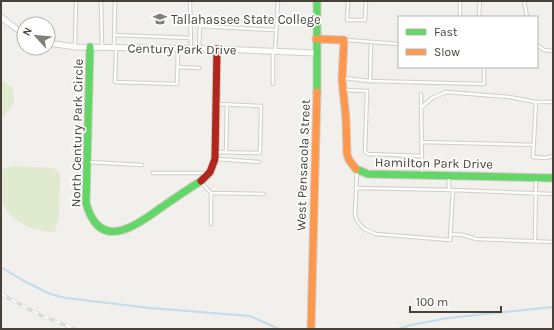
<svg xmlns="http://www.w3.org/2000/svg" width="554" height="330" font-family="Karla,sans-serif">
<style>
.park{fill:#e0eacf}
.lines{fill:none;stroke-linecap:round;stroke-linejoin:round}
.stream{stroke:#c1dceb;stroke-width:2}
.lane-casing{stroke:#d0ceca;stroke-width:4.5}
.street-casing{stroke:#d0ceca;stroke-width:7}
.fast-casing{stroke:#d0ccc4;stroke-width:9}
.slow-casing{stroke:#d0ccc4;stroke-width:9}
.jam-casing{stroke:#d0ccc4;stroke-width:9}
.lane{stroke:#fdfdfc;stroke-width:2.5}
.street{stroke:#fdfdfc;stroke-width:5}
.fast{stroke:#63d668;stroke-width:7}
.slow{stroke:#ff974d;stroke-width:7}
.jam{stroke:#b3261e;stroke-width:7}
.rail-casing{stroke:#dadad9;stroke-width:3.5}
.rail{stroke:#fff;stroke-width:2;stroke-dasharray:6;stroke-linecap:butt}
.labels{text-anchor:middle;dominant-baseline:central;stroke-width:3.5;stroke-linejoin:round;paint-order:stroke}
.poi-label{font-size:13px;fill:#484139;stroke:#fff;text-anchor:start}
.street-label{font-size:13px;fill:#484139;stroke:#fff}
</style>
<rect width="100%" height="100%" fill="#f2f0ec"/>
<path class="park" d="M 1,80 L 13,88 L 14,102 L 1,121 Z
M 11,166 L 54,168 L 60,174 L 59,217 L 55,232 C 33,232 9,222 1,200 L 1,170 Z"/>
<g class="lines">
<path class="stream" d="M 1,267 L 22,280 L 50,294 L 66,298 L 150,308 L 250,316 L 279,329
M 398,329 L 411,325 L 448,318 L 553,307"/>
<defs>
<path id="lane" d="M 101,1 L 102,46
M 190,1 L 191,48
M 348,1 L 347,20 L 365,20 L 366,1
M 524,1 L 527,17
M 460,17 L 460,1
M 479,17 L 480,1
M 114,35 L 191,38
M 346,40 L 399,44
M 537,45 L 544,50 L 553,51
M 75,46 L 76,1
M 114,47 L 115,1
M 116,48 L 115,82 L 177,84 L 178,49
M 199,49 L 200,26 L 275,30
M 275,51 L 278,1
M 178,67 L 199,68
M 343,78 L 370,81 L 484,84 L 484,67
M 370,81 L 371,42
M 273,84 L 273,51
M 344,90 L 367,91 L 365,152 L 368,154 L 422,156
M 421,94 L 422,173
M 536,102 L 533,157 L 546,158 L 553,156
M 421,108 L 432,98 L 446,92 L 509,97 L 536,102 L 553,102
M 422,142 L 534,145
M 215,152 L 260,153 L 261,106 L 216,104
M 226,152 L 227,104
M 216,159 L 259,162
M 89,162 L 142,165
M 357,170 L 355,214 L 357,221 L 364,229 L 376,234 L 450,240 L 453,190
M 153,173 L 206,173
M 201,182 L 211,193 L 264,194
M 356,188 L 453,190 L 553,194
M 449,190 L 449,176
M 211,224 L 211,193
M 451,234 L 463,235 L 476,239 L 553,242
M 535,241 L 536,178"/>
<path id="street" d="M 1,17 L 7,22 L 24,34
M 48,43 L 76,47 L 217,49 L 316,53"/>
<path id="fast" d="M 90,47 L 86,203 C 100,253 135,226 162,207 C 175,198 188,189 201,181
M 317,92 L 317,1
M 356,169 L 368,174 L 553,178"/>
<path id="slow" d="M 316,39 L 344,40 L 342,80 L 346,119 L 347,154 L 349,160 L 356,169
M 311,329 L 317,92"/>
<path id="jam" d="M 201,181 L 210,172 L 215,159 L 217,49"/>
</defs>
<use href="#lane" class="lane-casing"/>
<use href="#street" class="street-casing"/>
<use href="#fast" class="fast-casing"/>
<use href="#slow" class="slow-casing"/>
<use href="#jam" class="jam-casing"/>
<use href="#lane" class="lane"/>
<use href="#street" class="street"/>
<use href="#fast" class="fast"/>
<use href="#slow" class="slow"/>
<use href="#jam" class="jam"/>
<defs>
<path id="rail" d="M 1,294 L 40,315 L 75,329"/>
</defs>
<use href="#rail" class="rail-casing"/>
<use href="#rail" class="rail"/>
</g>
<defs>
<symbol id="university-bare" viewBox="-9 -9 18 18"><path d="M0-5L7-2L0 1L-7-2ZM-4 1L0 2.5L4 1V4Q0 6-4 4Z" fill="#847e78" stroke="#fff" stroke-width="2.5" paint-order="stroke"/></symbol>
</defs>
<g fill-rule="evenodd">
<use href="#university-bare" x="150" y="9" width="20" height="20"/>
</g>
<g class="labels">
<g class="poi-label">
<text x="171" y="19">Tallahassee State College</text>
</g>
<g class="street-label">
<text transform="translate(182 49) rotate(1)">Century Park Drive</text>
<text transform="translate(77 133) rotate(-89)">North Century Park Circle</text>
<text transform="translate(434 163) rotate(1)">Hamilton Park Drive</text>
<text transform="translate(303 165) rotate(-88)">West Pensacola Street</text>
</g>
</g>
<rect width="554" height="330" fill="none" stroke="#484139" stroke-width="4"/>
<rect x="398" y="16" width="140" height="52" fill="#ffffff" stroke="#b6b3b0"/>
<rect x="406" y="29" width="20" height="6" fill="#63d668" stroke="#b6b3b0"/>
<text x="434" y="36" font-size="12" fill="#484139">Fast</text>
<rect x="406" y="49" width="20" height="6" fill="#ff974d" stroke="#b6b3b0"/>
<text x="434" y="56" font-size="12" fill="#484139">Slow</text>
<g transform="translate(36 36) rotate(297)"><circle r="19" fill="#ffffff" stroke="#b6b3b0"/>
<path d="M0-3L7 15L0 10L-7 15Z" fill="#847e78"/>
<text y="-6" font-size="11" font-weight="bold" text-anchor="middle" fill="#484139">N</text>
</g>
<path d="M410 306v6h91v-6" fill="none" stroke="#484139" stroke-width="2"/>
<text x="416" y="306" font-size="12" fill="#484139" stroke="#ffffff" stroke-width="3" paint-order="stroke">100 m</text>
</svg>
